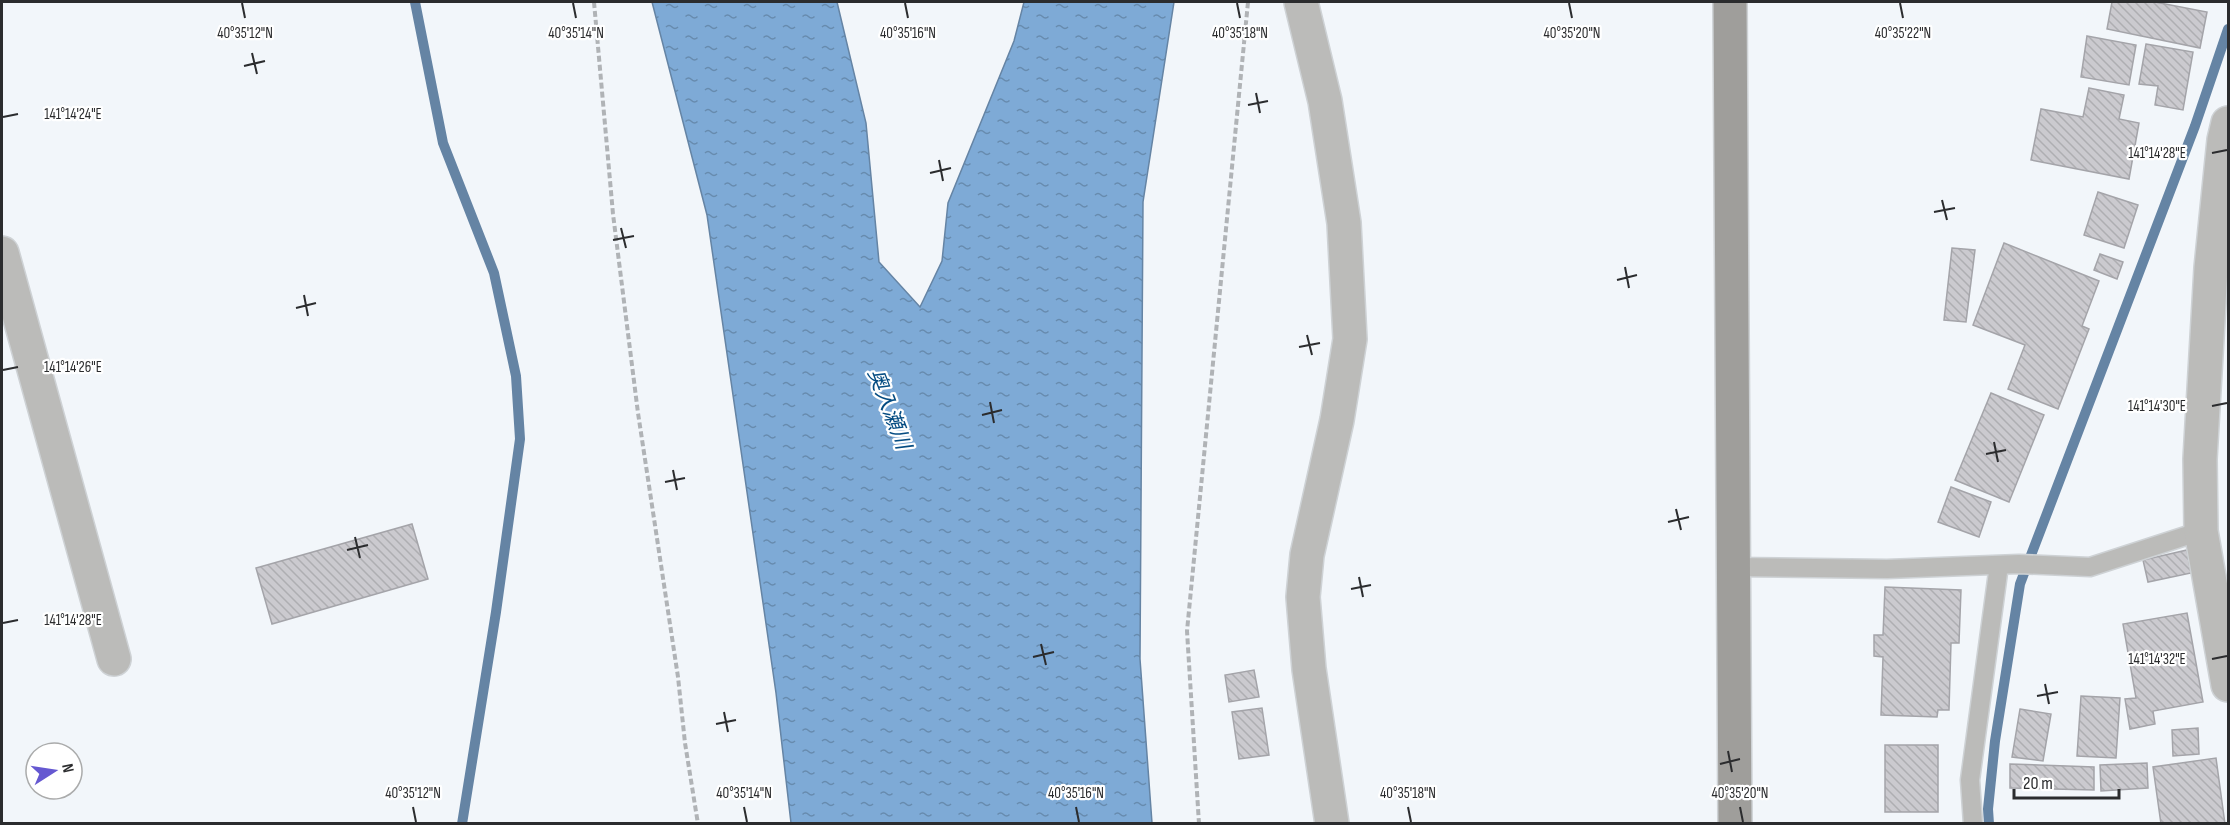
<svg xmlns="http://www.w3.org/2000/svg" width="2230" height="825" font-family="'Sofia Sans Condensed','Noto Sans JP',sans-serif">
<style>
.water{fill:url(#water-ripples);stroke:#6584a4;stroke-width:1.5}
.lines{fill:none;stroke-linecap:round;stroke-linejoin:round}
.stream{stroke:#6584a4;stroke-width:10}
.building{fill:url(#building-back-hatch);stroke:#a4a4a9;stroke-width:1.5}
.lane-casing{stroke:#ced2d5;stroke-width:21}
.street-casing{stroke:#ced2d5;stroke-width:36}
.secondary-casing{stroke:#ced2d5;stroke-width:36}
.path{stroke:#b0b3b6;stroke-width:4;stroke-dasharray:6 3;stroke-linecap:butt}
.lane{stroke:#bbbbb9;stroke-width:18}
.street{stroke:#bbbbb9;stroke-width:33}
.secondary{stroke:#9f9e9b;stroke-width:33}
.ticks{fill:none;stroke:#2b2c2e;stroke-width:2}
.labels{text-anchor:middle;dominant-baseline:central;stroke-width:4.5;stroke-linejoin:round;paint-order:stroke}
.water-label{font-size:21px;font-style:italic;fill:#054c82;stroke:#fff}
.ticks-label{font-size:15px;text-anchor:middle;fill:#2b2c2e;stroke:#fff;stroke-width:4.5;stroke-linejoin:round;paint-order:stroke}
</style>
<defs>
<pattern id="water-ripples" width="26" height="14" patternUnits="userSpaceOnUse" patternTransform="scale(1.5)"><rect width="26" height="14" fill="#7eaad6"/><path d="M2 4q2-2 4 0t4 0M15 11q2-2 4 0t4 0" fill="none" stroke="#678bae"/></pattern>
<pattern id="building-back-hatch" width="6" height="6" patternUnits="userSpaceOnUse" patternTransform="scale(1.5)"><rect width="6" height="6" fill="#cbcacf"/><path d="M-1 5l2 2M0 0l6 6M5-1l2 2" fill="none" stroke="#aeaeb2"/></pattern>
</defs>
<rect width="100%" height="100%" fill="#f2f6fa"/>
<path class="water" d="M 652,2 L 837,2 L 866,123 L 879,262 L 920,307 L 942,261 L 948,203 L 1014,41 L 1024,2 L 1174,2 L 1143,202 L 1140,659 L 1152,823 L 791,823 L 776,693 L 707,215 Z"/>
<g class="lines">
<path class="stream" d="M 415,2 L 443,143 L 494,273 L 516,376 L 520,439 L 496,612 L 462,824
M 1989,824 L 1988,809 L 1995,741 L 2020,584 L 2195,126 L 2228,29"/>
</g>
<path class="building" d="M 2112,2 L 2155,2 L 2207,12 L 2200,48 L 2107,29 Z
M 2087,36 L 2136,45 L 2129,85 L 2081,77 Z
M 2146,44 L 2193,52 L 2183,110 L 2155,105 L 2158,86 L 2139,84 Z
M 2089,88 L 2124,95 L 2119,119 L 2139,123 L 2129,179 L 2031,160 L 2041,109 L 2083,117 Z
M 2098,192 L 2138,205 L 2124,248 L 2084,235 Z
M 2004,243 L 2099,281 L 2082,326 L 2089,329 L 2058,409 L 2008,389 L 2025,345 L 1973,325 Z
M 1952,248 L 1975,250 L 1966,322 L 1944,320 Z
M 2100,254 L 2123,262 L 2117,279 L 2094,270 Z
M 1991,393 L 2044,415 L 2009,502 L 1955,480 Z
M 1951,487 L 1991,502 L 1979,537 L 1938,522 Z
M 412,524 L 428,579 L 272,624 L 256,568 Z
M 2187,550 L 2191,573 L 2148,582 L 2143,560 Z
M 1885,587 L 1961,590 L 1959,643 L 1951,643 L 1949,710 L 1938,710 L 1937,717 L 1881,715 L 1883,657 L 1874,656 L 1874,635 L 1883,635 Z
M 2187,613 L 2203,702 L 2153,711 L 2155,724 L 2130,729 L 2125,699 L 2136,698 L 2123,624 Z
M 1254,670 L 1259,697 L 1229,702 L 1225,675 Z
M 2081,696 L 2120,698 L 2116,758 L 2077,756 Z
M 1262,708 L 1269,755 L 1239,759 L 1232,712 Z
M 2020,709 L 2051,714 L 2043,761 L 2012,757 Z
M 2198,728 L 2199,754 L 2173,756 L 2172,730 Z
M 1885,745 L 1938,745 L 1938,812 L 1885,812 Z
M 2216,758 L 2225,824 L 2161,824 L 2153,767 Z
M 2147,763 L 2148,788 L 2101,791 L 2100,765 Z
M 2010,764 L 2094,767 L 2094,790 L 2010,788 Z"/>
<g class="lines">
<defs>
<path id="lane" d="M 1734,567 L 1887,569 L 2019,564 L 2090,567 L 2201,531
M 1973,824 L 1970,780 L 1999,565"/>
<path id="street" d="M 1301,2 L 1325,101 L 1344,223 L 1350,339 L 1337,420 L 1307,555 L 1303,597 L 1309,669 L 1332,824
M 2228,123 L 2224,140 L 2211,268 L 2200,459 L 2201,531 L 2228,685
M 2,253 L 114,659"/>
<path id="secondary" d="M 1730,2 L 1735,824"/>
</defs>
<use href="#lane" class="lane-casing"/>
<use href="#street" class="street-casing"/>
<use href="#secondary" class="secondary-casing"/>
<path class="path" d="M 594,2 L 613,214 L 638,413 L 678,677 L 685,743 L 698,824
M 1199,824 L 1187,631 L 1248,2"/>
<use href="#lane" class="lane"/>
<use href="#street" class="street"/>
<use href="#secondary" class="secondary"/>
</g>
<path class="ticks" d="M 242,3 L 245,18M 573,3 L 576,18M 905,3 L 908,18M 1237,3 L 1240,18M 1569,3 L 1572,18M 1900,3 L 1903,18M 252,53 L 257,74M 244,66 L 265,61M 1256,93 L 1260,113M 1248,105 L 1268,101M 3,117 L 18,114M 2212,153 L 2227,150M 939,160 L 943,181M 930,173 L 951,168M 1942,200 L 1947,220M 1934,212 L 1955,208M 621,228 L 626,248M 613,240 L 634,236M 1625,267 L 1629,288M 1617,280 L 1637,275M 304,295 L 308,316M 296,308 L 316,303M 1307,335 L 1312,355M 1299,347 L 1320,343M 3,370 L 18,367M 990,402 L 994,423M 2212,406 L 2227,403M 982,415 L 1002,410M 1994,442 L 1998,462M 1986,454 L 2006,450M 673,470 L 677,490M 665,482 L 685,478M 1676,509 L 1681,530M 1668,522 L 1689,517M 355,537 L 360,558M 347,550 L 368,545M 1359,577 L 1363,597M 1351,589 L 1371,585M 3,623 L 18,620M 1041,644 L 1046,665M 1033,657 L 1054,652M 2212,659 L 2227,656M 2045,684 L 2049,704M 2037,696 L 2058,692M 724,712 L 728,732M 716,724 L 736,720M 1728,751 L 1732,772M 1720,764 L 1740,759M 413,807 L 416,822M 744,807 L 747,822M 1076,807 L 1079,822M 1408,807 L 1411,822M 1740,807 L 1743,822"/>
<g class="labels">
<g class="water-label">
<text transform="translate(889 409) rotate(69)">奥入瀬川</text>
</g>
</g>
<g class="ticks-label">
<text x="245" y="38">40°35'12"N</text>
<text x="576" y="38">40°35'14"N</text>
<text x="908" y="38">40°35'16"N</text>
<text x="1240" y="38">40°35'18"N</text>
<text x="1572" y="38">40°35'20"N</text>
<text x="1903" y="38">40°35'22"N</text>
<text x="73" y="119">141°14'24"E</text>
<text x="2157" y="158">141°14'28"E</text>
<text x="73" y="372">141°14'26"E</text>
<text x="2157" y="411">141°14'30"E</text>
<text x="73" y="625">141°14'28"E</text>
<text x="2157" y="664">141°14'32"E</text>
<text x="413" y="798">40°35'12"N</text>
<text x="744" y="798">40°35'14"N</text>
<text x="1076" y="798">40°35'16"N</text>
<text x="1408" y="798">40°35'18"N</text>
<text x="1740" y="798">40°35'20"N</text>
</g>
<rect width="2230" height="825" fill="none" stroke="#2b2c2e" stroke-width="6"/>
<g transform="translate(54 771) rotate(78)"><circle r="28" fill="#ffffff" stroke="#aaabab" stroke-width="1.5"/>
<path d="M0-4.5L10 22L0 15L-10 22Z" fill="#6558d1"/>
<text y="-9" font-size="16" font-weight="bold" text-anchor="middle" fill="#2b2c2e">N</text>
</g>
<path d="M2014 789v9h105v-9" fill="none" stroke="#2b2c2e" stroke-width="3"/>
<text x="2023" y="789" font-size="18" fill="#2b2c2e" stroke="#ffffff" stroke-width="4.5" paint-order="stroke">20 m</text>
</svg>
